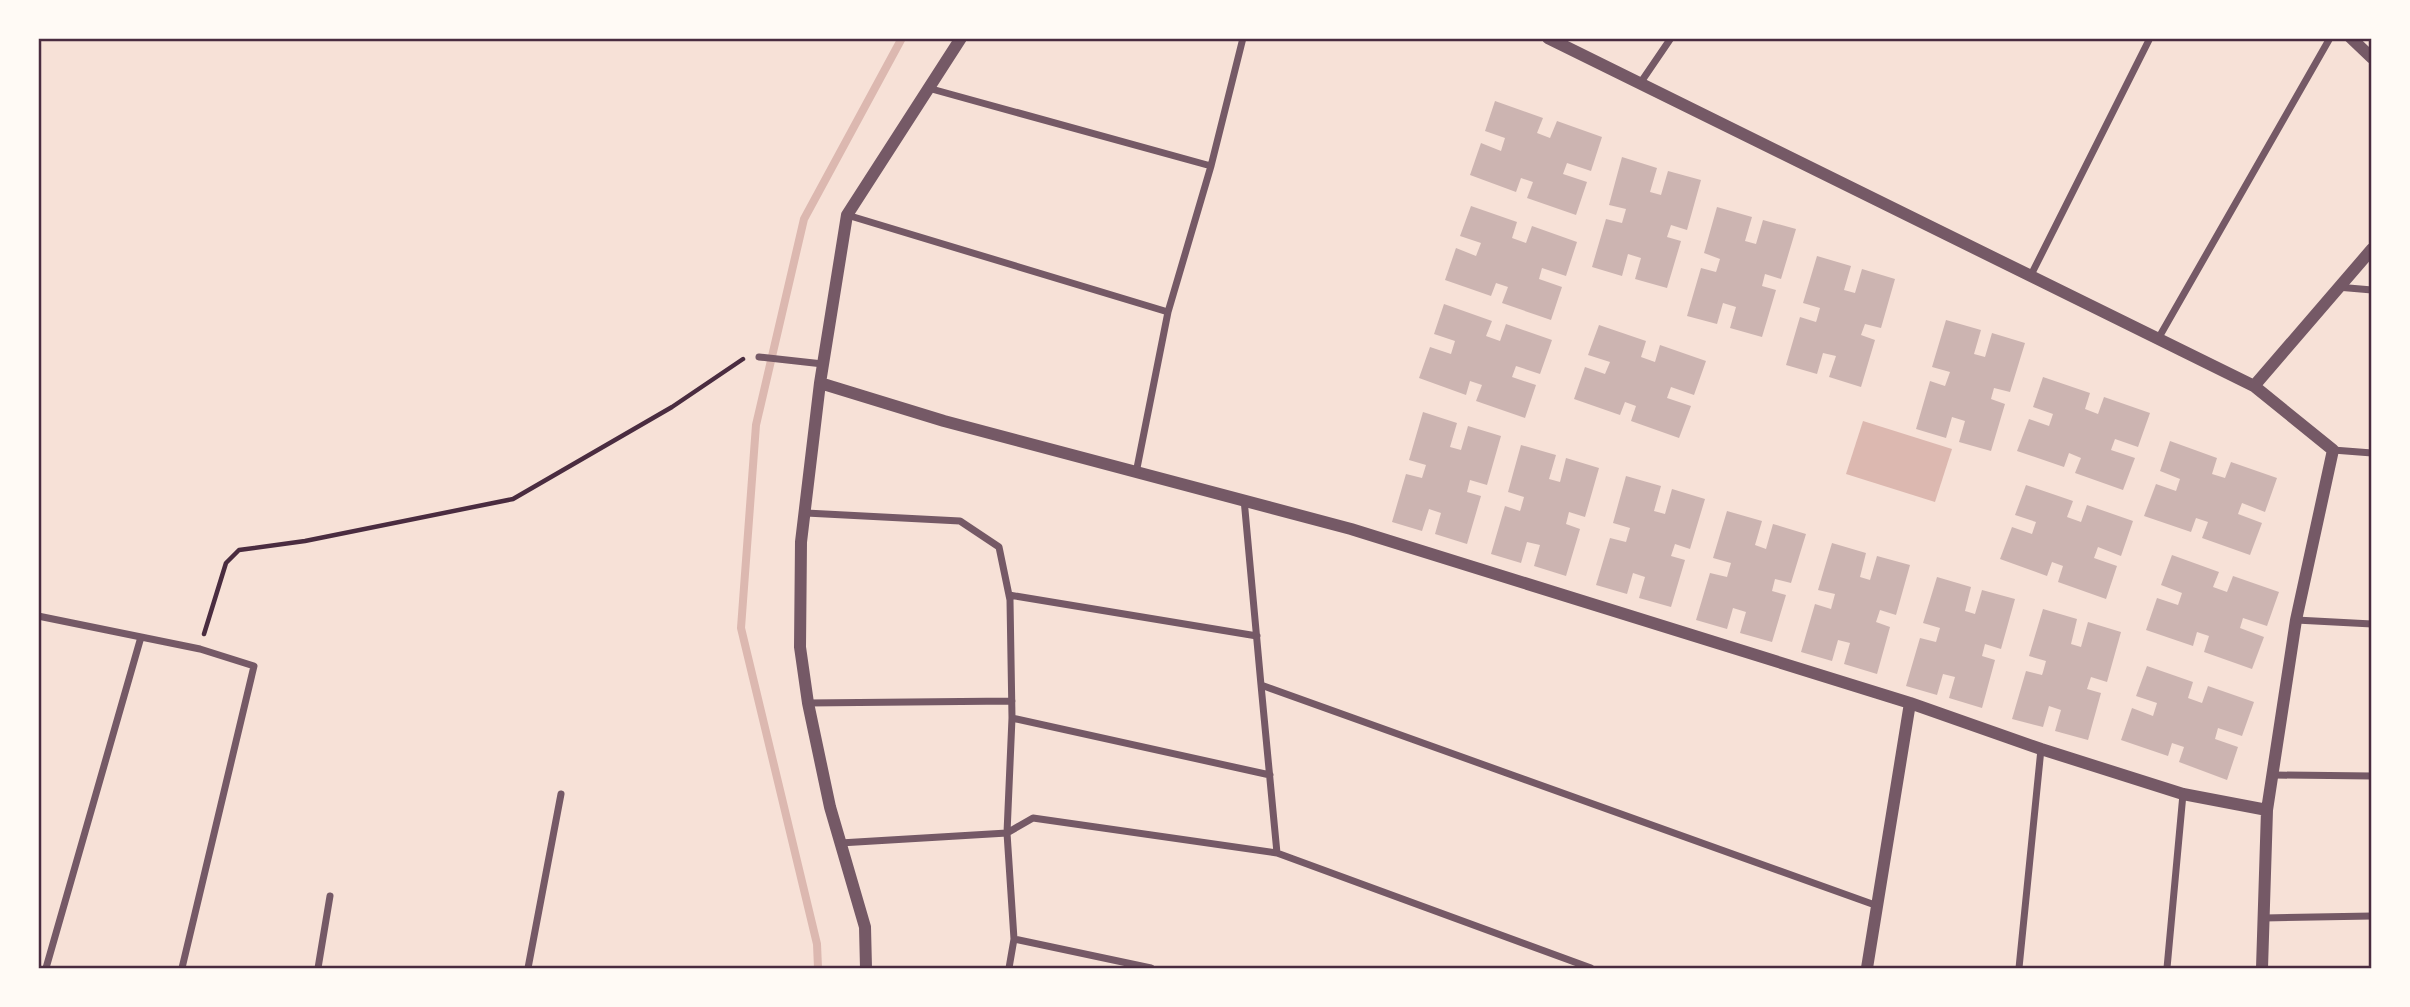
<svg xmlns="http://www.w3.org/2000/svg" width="2410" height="1007" font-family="Overpass,sans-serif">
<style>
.water{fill:#dcb8b0}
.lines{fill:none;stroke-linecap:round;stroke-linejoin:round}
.stream{stroke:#dcb8b0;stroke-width:8}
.building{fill:#ccb4b1}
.path{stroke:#4a2c40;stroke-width:4.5}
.minor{stroke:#755966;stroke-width:7}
.tertiary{stroke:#755966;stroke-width:12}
.neatline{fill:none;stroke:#4a2c40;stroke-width:2.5}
</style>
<rect width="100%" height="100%" fill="#f7e1d7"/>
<path class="water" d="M 1863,421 L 1952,449 L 1935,502 L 1846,474 Z"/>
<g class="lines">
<path class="stream" d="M 818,968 L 817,944 L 741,628 L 756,425 L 804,219 L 902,38"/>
</g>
<path class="building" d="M 1495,101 L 1543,118 L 1537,133 L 1550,138 L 1557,121 L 1602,137 L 1591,171 L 1567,163 L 1563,174 L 1587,182 L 1576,215 L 1527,198 L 1533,182 L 1521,178 L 1516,192 L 1470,175 L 1481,143 L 1501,151 L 1505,138 L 1485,131 Z
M 1622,157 L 1657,168 L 1650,192 L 1661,195 L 1668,171 L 1701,180 L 1687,230 L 1671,225 L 1667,237 L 1681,241 L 1667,288 L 1635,279 L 1641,258 L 1628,254 L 1622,276 L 1592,267 L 1606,219 L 1622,223 L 1626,209 L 1609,205 Z
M 1471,206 L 1517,222 L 1512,238 L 1526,243 L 1532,226 L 1577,242 L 1566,276 L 1542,268 L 1539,279 L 1562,287 L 1551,320 L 1502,303 L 1508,287 L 1496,283 L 1491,296 L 1445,280 L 1456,248 L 1476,256 L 1481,243 L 1460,236 Z
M 1717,207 L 1752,217 L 1745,241 L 1756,244 L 1763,220 L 1796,229 L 1781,279 L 1765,274 L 1762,286 L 1776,290 L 1762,337 L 1730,328 L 1736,307 L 1723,303 L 1717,324 L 1687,316 L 1701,268 L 1716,272 L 1717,269 L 1720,259 L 1704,253 Z
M 1817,256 L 1851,266 L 1844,290 L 1855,293 L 1862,269 L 1895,279 L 1881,328 L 1865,324 L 1861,335 L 1875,340 L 1861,387 L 1829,377 L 1836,356 L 1823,353 L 1817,374 L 1786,365 L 1800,317 L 1816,322 L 1817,319 L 1820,308 L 1803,303 Z
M 1444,304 L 1492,321 L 1486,336 L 1500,341 L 1506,324 L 1552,340 L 1540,374 L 1516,366 L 1512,377 L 1536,385 L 1525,418 L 1476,401 L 1482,385 L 1470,381 L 1466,395 L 1419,378 L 1430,347 L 1451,354 L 1455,341 L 1434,334 Z
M 1946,320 L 1981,330 L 1974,354 L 1985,357 L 1992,333 L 2025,343 L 2010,392 L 1994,388 L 1991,399 L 2005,404 L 1991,451 L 1959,442 L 1965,421 L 1952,417 L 1946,438 L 1916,429 L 1930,381 L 1945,386 L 1950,372 L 1932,367 Z
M 1599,325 L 1646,341 L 1641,357 L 1655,362 L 1660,345 L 1706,361 L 1694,395 L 1671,387 L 1667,398 L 1691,406 L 1679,438 L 1631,421 L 1636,406 L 1625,402 L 1620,415 L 1574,399 L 1585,367 L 1605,374 L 1610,362 L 1588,355 Z
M 2043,377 L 2090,393 L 2085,409 L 2098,414 L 2104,397 L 2150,413 L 2138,447 L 2115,439 L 2111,450 L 2135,458 L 2123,490 L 2075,473 L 2081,458 L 2069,453 L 2064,467 L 2017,451 L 2029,419 L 2049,426 L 2053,414 L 2033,407 Z
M 1423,412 L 1457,423 L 1450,447 L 1461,450 L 1468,426 L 1501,436 L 1487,485 L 1470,480 L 1467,492 L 1481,496 L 1467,544 L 1435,534 L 1441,513 L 1429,509 L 1422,531 L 1392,522 L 1406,474 L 1422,478 L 1426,465 L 1409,460 Z
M 2170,441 L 2217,458 L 2212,474 L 2225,478 L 2231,462 L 2277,478 L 2265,512 L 2242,503 L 2238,514 L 2262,523 L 2250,555 L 2202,538 L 2208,522 L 2196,518 L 2191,532 L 2144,516 L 2156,484 L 2176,491 L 2180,479 L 2160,471 Z
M 1521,445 L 1556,455 L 1549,479 L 1560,482 L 1566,458 L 1599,468 L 1585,517 L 1569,512 L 1566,524 L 1580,529 L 1566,576 L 1534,566 L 1540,545 L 1527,542 L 1521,563 L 1491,554 L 1505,506 L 1520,511 L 1521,508 L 1524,497 L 1508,492 Z
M 1626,476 L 1661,486 L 1654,511 L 1665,514 L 1672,489 L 1705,499 L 1690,549 L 1675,544 L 1671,556 L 1685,560 L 1671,607 L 1639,598 L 1645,577 L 1633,573 L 1627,594 L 1596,585 L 1610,538 L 1626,542 L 1630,528 L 1613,523 Z
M 2026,485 L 2073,501 L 2067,517 L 2081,522 L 2087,505 L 2133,521 L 2121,556 L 2098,547 L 2094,558 L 2117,566 L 2106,599 L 2058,582 L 2063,566 L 2052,562 L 2047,576 L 2000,559 L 2012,527 L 2032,534 L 2036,522 L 2015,515 Z
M 1727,511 L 1762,521 L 1755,545 L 1766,549 L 1773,524 L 1806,534 L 1791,583 L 1775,579 L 1772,591 L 1786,595 L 1772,642 L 1740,633 L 1746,612 L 1733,608 L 1727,629 L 1696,620 L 1710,573 L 1727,577 L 1731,563 L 1713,558 Z
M 1832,543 L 1866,553 L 1860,577 L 1870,580 L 1877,556 L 1910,565 L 1896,615 L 1880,610 L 1876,622 L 1890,627 L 1877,674 L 1844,664 L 1850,643 L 1838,640 L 1832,661 L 1801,652 L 1815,604 L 1831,609 L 1835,594 L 1818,590 Z
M 2172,555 L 2219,572 L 2213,587 L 2227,592 L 2233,576 L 2279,592 L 2267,626 L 2243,618 L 2240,628 L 2264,637 L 2252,669 L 2204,652 L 2209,636 L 2197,632 L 2193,646 L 2146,630 L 2157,598 L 2178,605 L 2182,593 L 2161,585 Z
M 1937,577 L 1971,587 L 1965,611 L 1975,614 L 1982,590 L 2015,599 L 2001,649 L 1985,644 L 1982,656 L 1995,660 L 1982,708 L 1949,698 L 1955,677 L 1943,674 L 1937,695 L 1906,686 L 1920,638 L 1936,642 L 1940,628 L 1923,623 Z
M 2043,609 L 2077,619 L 2071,644 L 2081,647 L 2088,622 L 2121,632 L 2107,682 L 2091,677 L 2087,689 L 2101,693 L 2088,740 L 2055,731 L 2061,710 L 2049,706 L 2043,727 L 2012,719 L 2026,671 L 2042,675 L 2043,672 L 2046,661 L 2029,656 Z
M 2147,666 L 2193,682 L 2188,698 L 2202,703 L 2208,686 L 2254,702 L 2242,736 L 2218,728 L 2215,739 L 2238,747 L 2227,780 L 2179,762 L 2184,747 L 2172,743 L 2168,756 L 2121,740 L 2132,708 L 2153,716 L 2157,703 L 2136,696 Z"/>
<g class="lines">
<path class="path" d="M 204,634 L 226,563 L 239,550 L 305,541 L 513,499 L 672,407 L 743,359"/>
<path class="minor" d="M 1641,82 L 1671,38
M 928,88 L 1211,166
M 847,215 L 1168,312
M 2031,275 L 2150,38
M 2337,287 L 2372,290
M 2158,339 L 2330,38
M 759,357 L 823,364
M 2333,450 L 2372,453
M 1136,473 L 1168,312 L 1211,166 L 1243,38
M 1244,499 L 1261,685 L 1875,905
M 806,513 L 960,521 L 999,547 L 1010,600 L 1012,718 L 1007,833 L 1014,939 L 1009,968
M 1009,595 L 1257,636
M 38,616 L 200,649 L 254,666 L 182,968
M 2296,620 L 2372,624
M 1261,685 L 1277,853
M 808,703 L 1012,701
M 1012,718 L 1270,775
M 2275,775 L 2372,776
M 840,843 L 1007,833 L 1033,818 L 1277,853 L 1591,968
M 2264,918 L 2372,916
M 1014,939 L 1151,968
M 46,968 L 141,637
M 318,968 L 330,896
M 528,968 L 561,794
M 2019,968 L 2041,749
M 2167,968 L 2183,794"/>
<path class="tertiary" d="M 1548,38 L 2254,386 L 2333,450 L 2296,620 L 2267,810 L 2262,968
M 2351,38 L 2372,58
M 820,383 L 944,421 L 1351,529 L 1910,703 L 2041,749 L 2183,794 L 2267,810
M 2254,386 L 2372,249
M 866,968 L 865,927 L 830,807 L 808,703 L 800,647 L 801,542 L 820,383 L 847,215 L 961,38
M 1867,968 L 1910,703"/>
</g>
<rect width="2410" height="1007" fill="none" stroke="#fffaf5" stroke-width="80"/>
<rect x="40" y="40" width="2330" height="927" class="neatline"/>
</svg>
